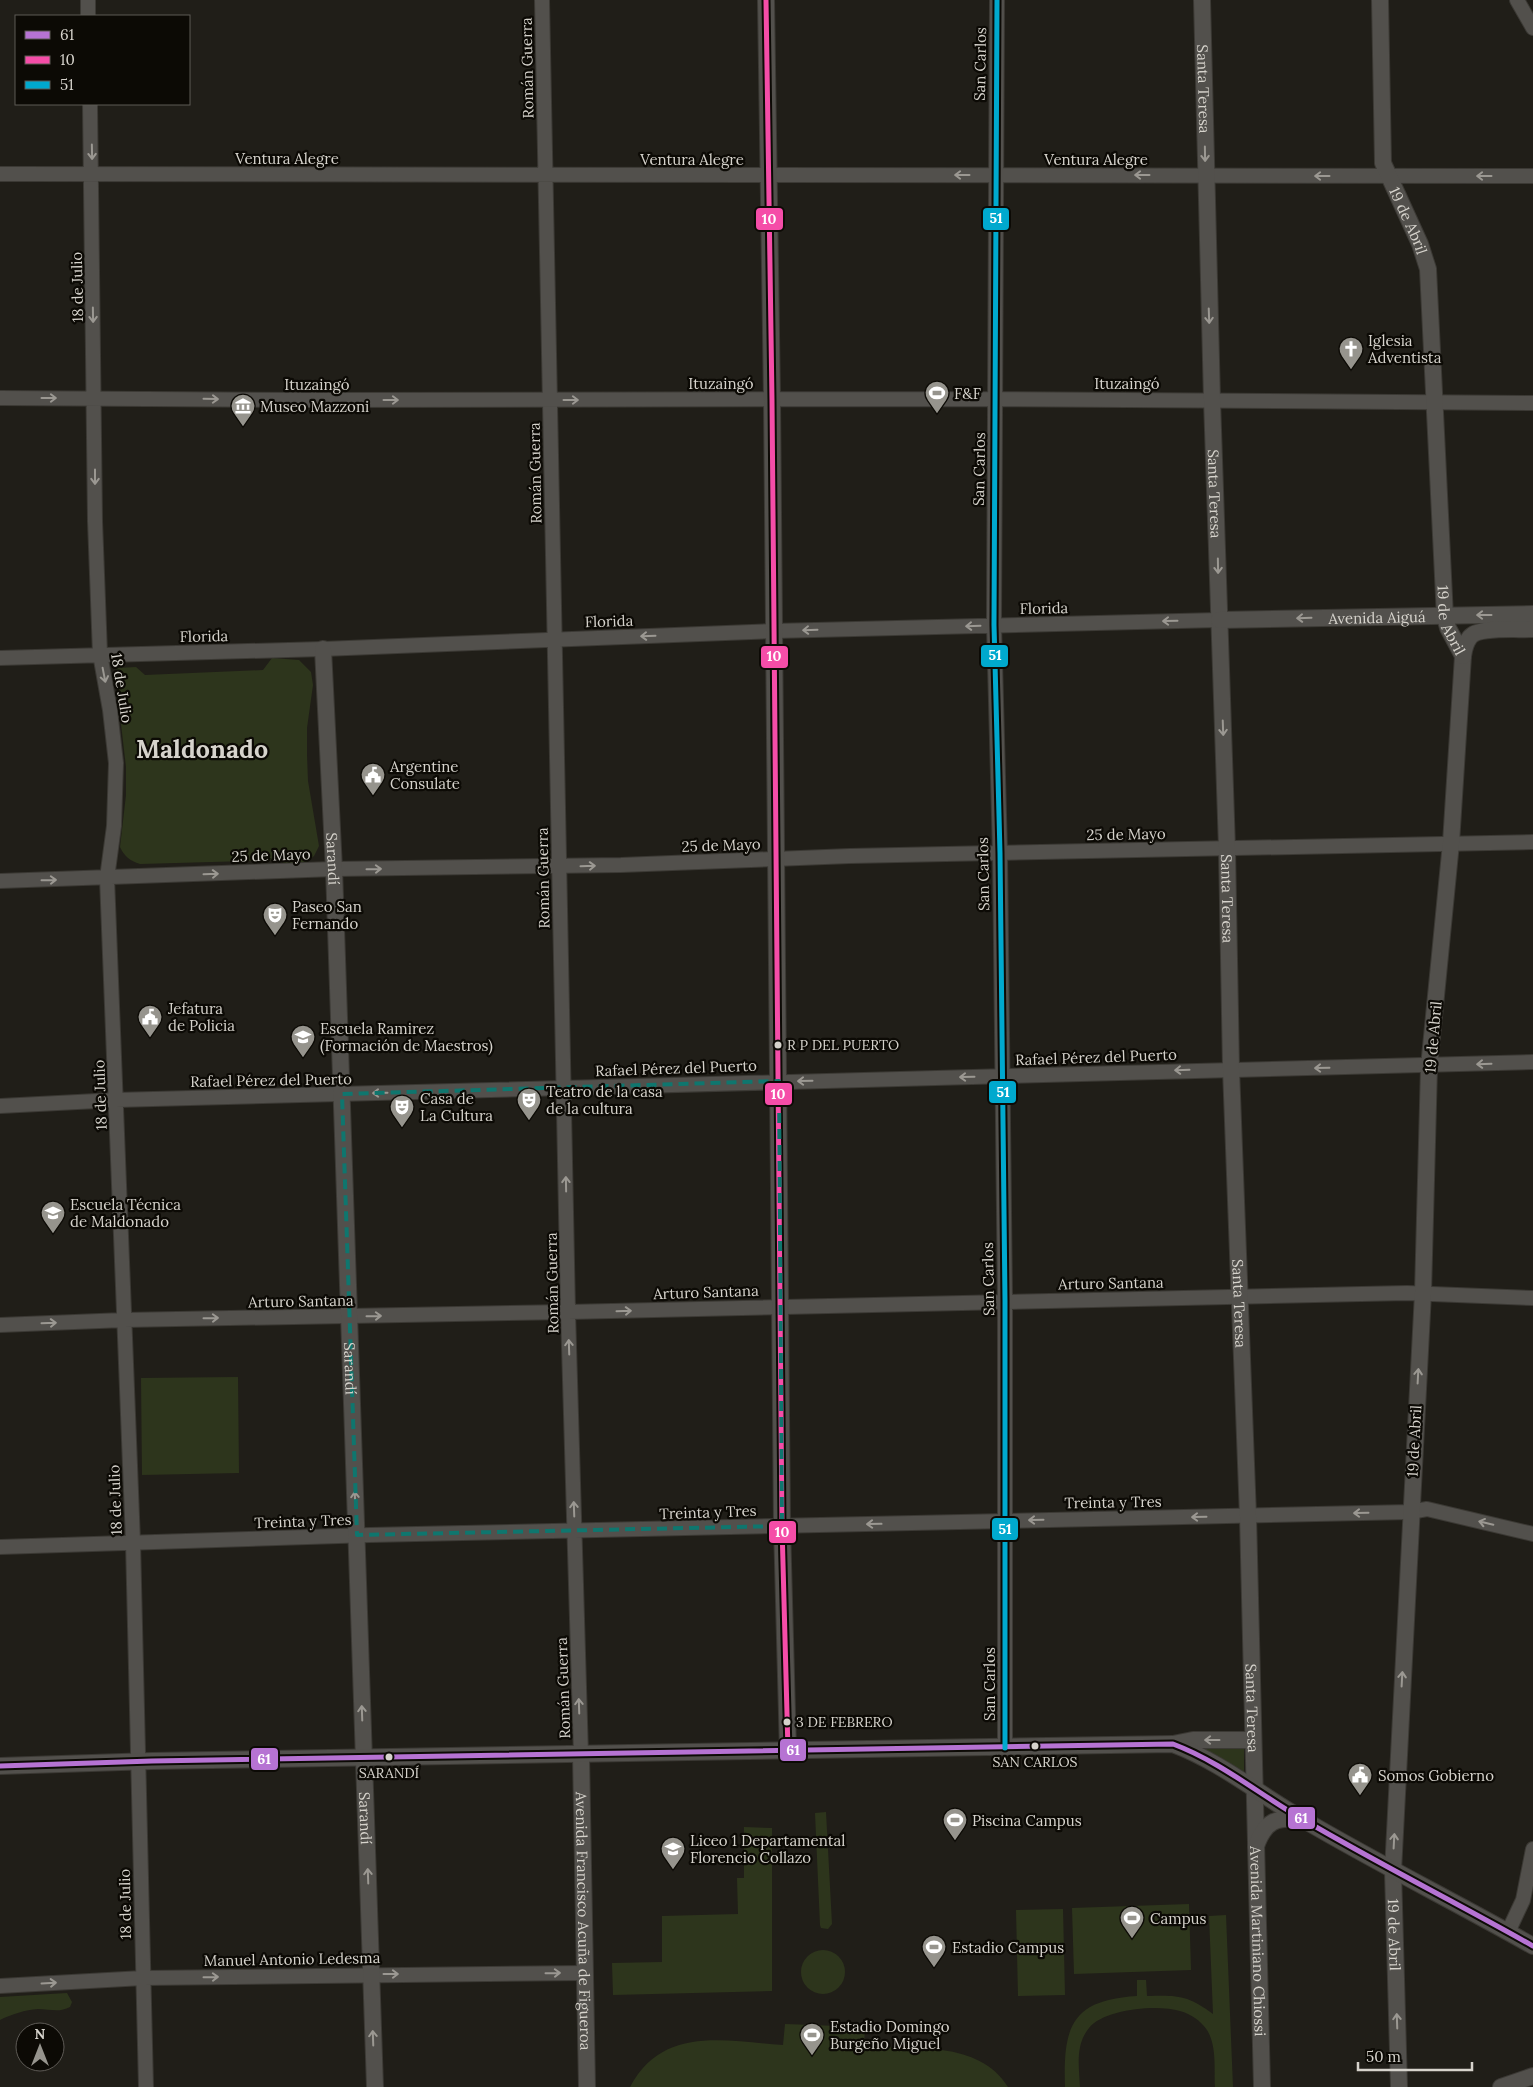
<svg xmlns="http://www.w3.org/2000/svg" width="1533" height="2087" font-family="Lora,serif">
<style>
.green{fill:#2d351c}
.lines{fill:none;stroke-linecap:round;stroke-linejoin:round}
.minor-casing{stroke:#3b3934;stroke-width:16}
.tertiary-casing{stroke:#3b3934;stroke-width:18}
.minor{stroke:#52504c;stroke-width:14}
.tertiary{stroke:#52504c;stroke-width:16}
.bus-1-casing{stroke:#0c0a05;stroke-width:9}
.bus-2-casing{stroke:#0c0a05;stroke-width:9}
.bus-3-casing{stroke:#0c0a05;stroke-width:9}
.bus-1{stroke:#b673d3;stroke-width:5}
.bus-2{stroke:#f54da8;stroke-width:5}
.bus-3{stroke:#00a9ce;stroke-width:5}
.oneway{stroke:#9b9892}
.marked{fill:none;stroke:#0f766e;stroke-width:4;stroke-dasharray:10 6;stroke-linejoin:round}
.bus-dot{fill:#d6d3cc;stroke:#0c0a05;stroke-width:2}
.labels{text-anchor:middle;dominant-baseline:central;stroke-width:4.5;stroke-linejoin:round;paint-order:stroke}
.bus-label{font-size:14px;fill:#d6d3cc;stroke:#0c0a05;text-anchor:start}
.street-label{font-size:15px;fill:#d6d3cc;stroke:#0c0a05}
.poi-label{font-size:15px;fill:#d6d3cc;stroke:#0c0a05;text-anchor:start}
.town-label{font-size:25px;font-weight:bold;fill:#d6d3cc;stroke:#0c0a05}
.line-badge{stroke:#0c0a05;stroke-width:2}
.badge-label{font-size:14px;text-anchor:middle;font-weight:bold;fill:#fff}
</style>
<rect width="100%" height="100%" fill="#201e18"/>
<path class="green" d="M 272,658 L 299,660 L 311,672 L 313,685 L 307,728 L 307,755 L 308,781 L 319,846 L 314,856 L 305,863 L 285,865 L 280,860 L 140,864 C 130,861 124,856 120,847 L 126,795 L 126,767 L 115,672 L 117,668 L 136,667 L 145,675 L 263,670 Z
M 238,1377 L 239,1473 L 142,1475 L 141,1378 Z
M 1244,1746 L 1244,1777 L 1190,1747 Z
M 826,1812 L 832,1924 L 828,1929 L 821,1928 L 820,1925 L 815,1813 Z
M 744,1827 L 772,1828 L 772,1991 L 613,1995 L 612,1963 L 662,1962 L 662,1916 L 738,1914 L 737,1878 L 744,1878 Z
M 1189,1904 L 1191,1970 L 1074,1974 L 1072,1908 Z
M 1063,1909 L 1065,1995 L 1018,1996 L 1016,1910 Z
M 1226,1915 L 1233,2087 L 1215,2087 C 1214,2070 1217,2046 1207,2030 C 1201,2021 1191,2014 1180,2011 C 1157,2004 1104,2009 1089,2028 C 1075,2045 1079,2067 1080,2087 L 1065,2087 C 1063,2027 1071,2000 1137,1996 L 1137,1980 L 1146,1980 L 1147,1996 C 1177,1995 1188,1995 1213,2014 L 1209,1916 Z
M801 1972a22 22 0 1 1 44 0a22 22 0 1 1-44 0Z
M 67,1993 L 72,2002 L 70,2007 C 59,2013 50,2009 38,2009 C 25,2010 12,2014 0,2020 L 0,1997 Z
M 785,2024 L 865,2027 L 864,2047 C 912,2049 979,2040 1008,2087 L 630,2087 C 663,2025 725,2041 783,2045 Z"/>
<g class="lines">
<defs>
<path id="minor" d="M 88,0 L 88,16
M 542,0 L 568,1312 L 581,1755
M 997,0 L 994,625 L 1000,853 L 1005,1301 L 1005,1748
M 1517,0 L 1533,28
M 90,104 L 95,521 L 100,654 L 110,710 L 116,763 L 114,826 L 107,878 L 133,1542 L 146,2087
M 0,174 L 1533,176
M 0,398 L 310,400 L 996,399 L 1533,403
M 0,658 L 323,649 L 774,631 L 1219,620
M 0,881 L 334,869 L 621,865 L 850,856 L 1533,842
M 0,1106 L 116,1100 L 1533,1062
M 0,1325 L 124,1320 L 568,1312 L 1407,1293 L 1533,1298
M 0,1547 L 370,1535 L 1410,1512 L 1427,1509 L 1533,1534
M 1508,1932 L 1523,1900 L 1533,1849
M 0,1986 L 143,1978 L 585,1973"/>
<g id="tertiary">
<path d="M 766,0 L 772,400 L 782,1526 L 788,1751"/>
<path id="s1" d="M 1202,0 L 1212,400 L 1227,848 L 1231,1069 L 1248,1516 L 1262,2087"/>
<path id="s2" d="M 1380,0 L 1383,163 L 1420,244 L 1428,269 L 1445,617 L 1448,628 L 1463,656 L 1451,843 L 1429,1067 L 1423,1293 L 1393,1871 L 1399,2087"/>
<path id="s3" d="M 1219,620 L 1533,614"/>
<path id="s4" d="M 323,649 L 334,869 L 375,2087"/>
<path d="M 1463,656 C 1464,649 1466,642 1470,637 C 1479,626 1519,630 1533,629"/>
<path d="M 1173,1744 L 1193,1740 L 1252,1740"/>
<path id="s5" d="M 581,1755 L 587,2087"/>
<path d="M 0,1766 L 152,1761 L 1173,1744 C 1221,1762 1260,1795 1304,1820 C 1379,1864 1457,1903 1533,1946"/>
<path d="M 1256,1846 C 1265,1821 1276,1817 1301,1819"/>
<path d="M 1501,2087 L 1533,2076"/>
</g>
</defs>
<use href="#minor" class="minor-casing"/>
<use href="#tertiary" class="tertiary-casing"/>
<use href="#minor" class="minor"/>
<use href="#tertiary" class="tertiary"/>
<defs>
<path id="bus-1" d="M 0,1766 L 152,1761 L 1173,1744 C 1221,1762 1260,1795 1304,1820 C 1379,1864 1457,1903 1533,1946"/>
<path id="bus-2" d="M 766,0 L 772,400 L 782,1526 L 788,1751"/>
<path id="bus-3" d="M 997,0 L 994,625 L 1000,853 L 1005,1301 L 1005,1748"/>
</defs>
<use href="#bus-1" class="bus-1-casing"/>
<use href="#bus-2" class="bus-2-casing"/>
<use href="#bus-3" class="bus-3-casing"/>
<use href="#bus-1" class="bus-1"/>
<use href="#bus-2" class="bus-2"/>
<use href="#bus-3" class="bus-3"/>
</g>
<defs><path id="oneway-shaft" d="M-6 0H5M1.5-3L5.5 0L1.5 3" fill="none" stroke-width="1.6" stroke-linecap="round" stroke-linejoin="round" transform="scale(1.25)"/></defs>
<g class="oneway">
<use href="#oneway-shaft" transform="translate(92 152) rotate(89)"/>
<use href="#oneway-shaft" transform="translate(1205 154) rotate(89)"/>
<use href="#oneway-shaft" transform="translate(962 175) rotate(-180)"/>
<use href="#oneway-shaft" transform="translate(1142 175) rotate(-180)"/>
<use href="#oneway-shaft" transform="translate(1322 176) rotate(-180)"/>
<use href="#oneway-shaft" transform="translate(1484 176) rotate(-180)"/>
<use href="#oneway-shaft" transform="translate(93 315) rotate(89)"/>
<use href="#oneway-shaft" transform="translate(1209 316) rotate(88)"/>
<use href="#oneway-shaft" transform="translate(49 398)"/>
<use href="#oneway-shaft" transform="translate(211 399) rotate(1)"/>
<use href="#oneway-shaft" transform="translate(391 400)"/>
<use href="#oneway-shaft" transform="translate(571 400)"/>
<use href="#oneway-shaft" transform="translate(95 477) rotate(90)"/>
<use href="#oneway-shaft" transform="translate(1218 566) rotate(89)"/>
<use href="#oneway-shaft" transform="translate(1484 615) rotate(180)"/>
<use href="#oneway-shaft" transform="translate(1304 618) rotate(178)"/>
<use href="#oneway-shaft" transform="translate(1170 621) rotate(179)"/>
<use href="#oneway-shaft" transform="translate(973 626) rotate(178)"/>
<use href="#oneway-shaft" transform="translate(810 630) rotate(178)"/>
<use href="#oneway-shaft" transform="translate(648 636) rotate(178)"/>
<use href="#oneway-shaft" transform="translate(104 675) rotate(79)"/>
<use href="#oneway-shaft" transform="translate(1223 728) rotate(88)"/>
<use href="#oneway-shaft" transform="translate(588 866) rotate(-2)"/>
<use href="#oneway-shaft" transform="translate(374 869) rotate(-1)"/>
<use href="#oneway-shaft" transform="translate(211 874) rotate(-2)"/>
<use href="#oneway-shaft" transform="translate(49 880) rotate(-1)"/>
<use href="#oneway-shaft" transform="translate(1484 1064) rotate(178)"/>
<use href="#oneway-shaft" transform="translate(1322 1068) rotate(179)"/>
<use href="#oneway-shaft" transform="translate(1182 1070) rotate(178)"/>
<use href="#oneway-shaft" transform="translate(967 1077) rotate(179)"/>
<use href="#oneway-shaft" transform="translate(805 1081) rotate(179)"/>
<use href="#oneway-shaft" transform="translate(380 1093) rotate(179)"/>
<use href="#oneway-shaft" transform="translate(566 1184) rotate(-91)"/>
<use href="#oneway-shaft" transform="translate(624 1311) rotate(-2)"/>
<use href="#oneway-shaft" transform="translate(374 1316) rotate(-1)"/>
<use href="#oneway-shaft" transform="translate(211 1318) rotate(-1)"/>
<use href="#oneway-shaft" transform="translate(49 1323) rotate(-2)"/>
<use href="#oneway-shaft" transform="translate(569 1347) rotate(-92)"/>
<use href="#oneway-shaft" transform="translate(1418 1376) rotate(-87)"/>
<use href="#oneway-shaft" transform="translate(355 1499) rotate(-92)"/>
<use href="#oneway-shaft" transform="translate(574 1509) rotate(-92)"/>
<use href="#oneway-shaft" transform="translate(1361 1513) rotate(179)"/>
<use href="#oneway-shaft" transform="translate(1199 1517) rotate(179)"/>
<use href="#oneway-shaft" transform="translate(1036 1520) rotate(179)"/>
<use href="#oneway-shaft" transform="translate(1486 1523) rotate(-167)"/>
<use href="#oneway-shaft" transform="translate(874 1524) rotate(179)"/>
<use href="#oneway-shaft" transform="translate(1402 1679) rotate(-87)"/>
<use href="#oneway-shaft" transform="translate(579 1706) rotate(-92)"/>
<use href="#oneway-shaft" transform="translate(362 1713) rotate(-92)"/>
<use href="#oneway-shaft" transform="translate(1212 1740) rotate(-180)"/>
<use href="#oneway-shaft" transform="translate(1394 1841) rotate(-87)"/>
<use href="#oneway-shaft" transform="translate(368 1876) rotate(-92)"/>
<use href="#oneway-shaft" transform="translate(553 1973) rotate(-1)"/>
<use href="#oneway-shaft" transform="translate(391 1974)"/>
<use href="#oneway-shaft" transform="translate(211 1977) rotate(-1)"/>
<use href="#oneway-shaft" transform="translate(49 1983) rotate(-3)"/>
<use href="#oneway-shaft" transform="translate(1397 2021) rotate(-92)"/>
<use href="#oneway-shaft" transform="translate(373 2038) rotate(-92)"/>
</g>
<path class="marked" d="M 779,1081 L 782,1526 L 357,1535 L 342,1094 Z"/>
<defs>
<symbol id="church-pin" viewBox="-11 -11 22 30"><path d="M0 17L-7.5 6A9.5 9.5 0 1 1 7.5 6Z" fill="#96948d" stroke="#0c0a05"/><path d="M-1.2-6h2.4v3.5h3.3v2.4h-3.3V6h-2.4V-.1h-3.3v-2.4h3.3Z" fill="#fff"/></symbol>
<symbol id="stadium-pin" viewBox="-11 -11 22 30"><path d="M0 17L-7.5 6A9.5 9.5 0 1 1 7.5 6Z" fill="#96948d" stroke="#0c0a05"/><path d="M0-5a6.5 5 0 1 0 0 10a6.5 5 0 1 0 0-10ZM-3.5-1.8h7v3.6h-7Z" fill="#fff"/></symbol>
<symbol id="museum-pin" viewBox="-11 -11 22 30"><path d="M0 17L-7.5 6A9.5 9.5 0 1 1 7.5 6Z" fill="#96948d" stroke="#0c0a05"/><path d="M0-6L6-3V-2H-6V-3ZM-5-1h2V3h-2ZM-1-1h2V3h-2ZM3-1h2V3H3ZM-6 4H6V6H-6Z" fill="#fff"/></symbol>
<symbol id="civic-pin" viewBox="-11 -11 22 30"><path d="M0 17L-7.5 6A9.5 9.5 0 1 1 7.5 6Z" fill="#96948d" stroke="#0c0a05"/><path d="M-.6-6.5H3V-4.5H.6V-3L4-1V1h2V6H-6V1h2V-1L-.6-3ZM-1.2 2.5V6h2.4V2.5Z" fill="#fff"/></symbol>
<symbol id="theatre-pin" viewBox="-11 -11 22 30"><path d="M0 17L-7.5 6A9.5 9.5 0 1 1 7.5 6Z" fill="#96948d" stroke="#0c0a05"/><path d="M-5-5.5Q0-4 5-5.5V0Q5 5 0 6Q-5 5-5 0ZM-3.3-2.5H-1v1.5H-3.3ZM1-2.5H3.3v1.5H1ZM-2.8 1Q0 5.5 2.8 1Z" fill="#fff"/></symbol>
<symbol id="university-pin" viewBox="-11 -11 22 30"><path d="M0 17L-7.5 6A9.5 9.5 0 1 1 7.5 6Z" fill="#96948d" stroke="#0c0a05"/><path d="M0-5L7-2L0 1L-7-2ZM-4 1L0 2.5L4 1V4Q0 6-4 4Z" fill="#fff"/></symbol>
<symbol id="school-pin" viewBox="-11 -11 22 30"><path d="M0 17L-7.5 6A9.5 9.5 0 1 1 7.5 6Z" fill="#96948d" stroke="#0c0a05"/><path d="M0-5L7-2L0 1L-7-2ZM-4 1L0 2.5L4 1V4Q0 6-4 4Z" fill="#fff"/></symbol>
</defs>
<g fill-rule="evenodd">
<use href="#church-pin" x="1337" y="335" width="28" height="38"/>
<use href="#stadium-pin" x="923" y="379" width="28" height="38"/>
<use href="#museum-pin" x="229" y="392" width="28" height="38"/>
<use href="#civic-pin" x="359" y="761" width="28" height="38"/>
<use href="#theatre-pin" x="261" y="901" width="28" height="38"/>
<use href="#civic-pin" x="136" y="1003" width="28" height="38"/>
<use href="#university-pin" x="289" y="1023" width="28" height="38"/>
<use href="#theatre-pin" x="515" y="1086" width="28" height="38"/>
<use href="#theatre-pin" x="388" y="1093" width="28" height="38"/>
<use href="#school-pin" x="39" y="1199" width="28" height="38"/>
<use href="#civic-pin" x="1346" y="1761" width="28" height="38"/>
<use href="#stadium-pin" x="941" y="1806" width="28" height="38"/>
<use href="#school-pin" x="659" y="1835" width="28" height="38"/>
<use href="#stadium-pin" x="1118" y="1904" width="28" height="38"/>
<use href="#stadium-pin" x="920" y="1933" width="28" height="38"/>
<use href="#stadium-pin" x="798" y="2021" width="28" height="38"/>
</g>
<g class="bus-dot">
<circle cx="778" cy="1045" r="4.5"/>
<circle cx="787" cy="1722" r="4.5"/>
<circle cx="1035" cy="1746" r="4.5"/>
<circle cx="389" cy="1757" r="4.5"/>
</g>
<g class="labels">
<g class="bus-label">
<text x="787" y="1045">R P DEL PUERTO</text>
<text x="796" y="1722">3 DE FEBRERO</text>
<text x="1035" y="1762" text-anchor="middle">SAN CARLOS</text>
<text x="389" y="1773" text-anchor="middle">SARANDÍ</text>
</g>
<g class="street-label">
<text transform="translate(980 64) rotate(-89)">San Carlos</text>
<text transform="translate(527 68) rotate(-91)">Román Guerra</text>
<text stroke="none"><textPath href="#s1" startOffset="89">Santa Teresa</textPath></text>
<text x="287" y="158">Ventura Alegre</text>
<text x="692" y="159">Ventura Alegre</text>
<text x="1096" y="159">Ventura Alegre</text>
<text stroke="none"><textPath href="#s2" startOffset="226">19 de Abril</textPath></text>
<text transform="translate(77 287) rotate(-91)">18 de Julio</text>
<text x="721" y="383">Ituzaingó</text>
<text x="1127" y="383">Ituzaingó</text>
<text x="317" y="384">Ituzaingó</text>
<text transform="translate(979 469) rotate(-89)">San Carlos</text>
<text transform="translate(535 473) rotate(-91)">Román Guerra</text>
<text stroke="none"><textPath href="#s1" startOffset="494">Santa Teresa</textPath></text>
<text transform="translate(1044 608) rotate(-1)">Florida</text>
<text stroke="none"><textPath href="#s3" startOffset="158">Avenida Aiguá</textPath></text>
<text stroke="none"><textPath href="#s2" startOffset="631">19 de Abril</textPath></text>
<text transform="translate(609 621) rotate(-2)">Florida</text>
<text transform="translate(204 636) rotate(-1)">Florida</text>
<text transform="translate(122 688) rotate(81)">18 de Julio</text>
<text transform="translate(1126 834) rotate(-1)">25 de Mayo</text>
<text transform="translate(721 845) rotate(-2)">25 de Mayo</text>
<text transform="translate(271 855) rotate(-2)">25 de Mayo</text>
<text stroke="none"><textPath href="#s4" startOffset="210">Sarandí</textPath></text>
<text transform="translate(983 874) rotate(-91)">San Carlos</text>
<text transform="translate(543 878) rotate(-91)">Román Guerra</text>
<text stroke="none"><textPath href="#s1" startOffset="899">Santa Teresa</textPath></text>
<text transform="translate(1433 1037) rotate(-85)">19 de Abril</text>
<text transform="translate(1096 1057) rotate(-2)">Rafael Pérez del Puerto</text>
<text transform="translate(676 1068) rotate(-2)">Rafael Pérez del Puerto</text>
<text transform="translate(271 1080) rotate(-1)">Rafael Pérez del Puerto</text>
<text transform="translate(100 1095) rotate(-92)">18 de Julio</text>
<text transform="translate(988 1279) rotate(-91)">San Carlos</text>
<text transform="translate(552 1283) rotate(-91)">Román Guerra</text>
<text transform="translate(1111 1283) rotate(-1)">Arturo Santana</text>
<text transform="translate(706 1292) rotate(-2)">Arturo Santana</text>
<text transform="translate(301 1301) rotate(-1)">Arturo Santana</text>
<text stroke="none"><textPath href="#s1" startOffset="1304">Santa Teresa</textPath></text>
<text stroke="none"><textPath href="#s4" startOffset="720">Sarandí</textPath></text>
<text transform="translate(1414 1441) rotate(-87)">19 de Abril</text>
<text transform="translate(115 1500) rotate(-92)">18 de Julio</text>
<text transform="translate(1113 1502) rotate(-1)">Treinta y Tres</text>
<text transform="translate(708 1512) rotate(-2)">Treinta y Tres</text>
<text transform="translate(303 1521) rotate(-2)">Treinta y Tres</text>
<text transform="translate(989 1684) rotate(-90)">San Carlos</text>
<text transform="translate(563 1688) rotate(-92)">Román Guerra</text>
<text stroke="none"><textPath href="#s1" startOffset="1709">Santa Teresa</textPath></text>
<text stroke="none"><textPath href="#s4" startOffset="1170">Sarandí</textPath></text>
<text transform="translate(125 1904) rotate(-91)">18 de Julio</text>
<text stroke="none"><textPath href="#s5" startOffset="166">Avenida Francisco Acuña de Figueroa</textPath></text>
<text stroke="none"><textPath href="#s2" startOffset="1951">19 de Abril</textPath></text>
<text stroke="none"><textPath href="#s1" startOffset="1942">Avenida Martiniano Chiossi</textPath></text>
<text transform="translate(292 1959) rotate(-1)">Manuel Antonio Ledesma</text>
</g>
<g class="poi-label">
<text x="1368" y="340">Iglesia<tspan x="1368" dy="17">Adventista</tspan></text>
<text x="954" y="393">F&amp;F</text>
<text x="260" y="406">Museo Mazzoni</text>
<text x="390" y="766">Argentine<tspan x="390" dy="17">Consulate</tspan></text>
<text x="292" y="906">Paseo San<tspan x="292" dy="17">Fernando</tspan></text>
<text x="168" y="1008">Jefatura<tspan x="168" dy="17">de Policia</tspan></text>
<text x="320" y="1028">Escuela Ramirez<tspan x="320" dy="17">(Formación de Maestros)</tspan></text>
<text x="546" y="1091">Teatro de la casa<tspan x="546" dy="17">de la cultura</tspan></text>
<text x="420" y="1098">Casa de<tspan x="420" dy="17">La Cultura</tspan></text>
<text x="70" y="1204">Escuela Técnica<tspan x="70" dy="17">de Maldonado</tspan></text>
<text x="1378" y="1775">Somos Gobierno</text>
<text x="972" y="1820">Piscina Campus</text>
<text x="690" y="1840">Liceo 1 Departamental<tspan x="690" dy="17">Florencio Collazo</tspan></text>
<text x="1150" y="1918">Campus</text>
<text x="952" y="1947">Estadio Campus</text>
<text x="830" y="2026">Estadio Domingo<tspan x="830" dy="17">Burgeño Miguel</tspan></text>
</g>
<g class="town-label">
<text x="202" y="749">Maldonado</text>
</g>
</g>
<g class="line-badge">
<rect x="982" y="207" width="28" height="24" rx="5" fill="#00a9ce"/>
<rect x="755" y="207" width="29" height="24" rx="5" fill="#f54da8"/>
<rect x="980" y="644" width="29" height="24" rx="5" fill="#00a9ce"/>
<rect x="760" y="645" width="29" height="24" rx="5" fill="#f54da8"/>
<rect x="988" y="1080" width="29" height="24" rx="5" fill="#00a9ce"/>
<rect x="764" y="1082" width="29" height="24" rx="5" fill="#f54da8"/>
<rect x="991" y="1517" width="28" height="24" rx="5" fill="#00a9ce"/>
<rect x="768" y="1520" width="29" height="24" rx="5" fill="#f54da8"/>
<rect x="779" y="1738" width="28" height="24" rx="5" fill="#b673d3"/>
<rect x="250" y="1747" width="29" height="24" rx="5" fill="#b673d3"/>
<rect x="1287" y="1806" width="29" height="24" rx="5" fill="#b673d3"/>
</g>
<g class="badge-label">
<text x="996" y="223">51</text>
<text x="769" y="224">10</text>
<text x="995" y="660">51</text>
<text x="774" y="661">10</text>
<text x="1003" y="1097">51</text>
<text x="778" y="1099">10</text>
<text x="1005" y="1534">51</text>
<text x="782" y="1537">10</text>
<text x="793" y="1755">61</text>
<text x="264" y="1764">61</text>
<text x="1301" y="1823">61</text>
</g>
<rect x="15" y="15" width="175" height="90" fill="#0c0a05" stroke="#5d5a55"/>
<rect x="25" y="31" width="25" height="8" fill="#b673d3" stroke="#5d5a55"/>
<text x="60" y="40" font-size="15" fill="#d6d3cc">61</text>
<rect x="25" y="56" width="25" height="8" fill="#f54da8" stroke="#5d5a55"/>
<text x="60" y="65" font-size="15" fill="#d6d3cc">10</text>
<rect x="25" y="81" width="25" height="8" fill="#00a9ce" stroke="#5d5a55"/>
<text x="60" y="90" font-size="15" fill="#d6d3cc">51</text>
<g transform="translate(40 2047)"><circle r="24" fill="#0c0a05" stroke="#5d5a55"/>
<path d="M0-4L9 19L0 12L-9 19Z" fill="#96948d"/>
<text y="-8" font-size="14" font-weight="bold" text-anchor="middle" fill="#d6d3cc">N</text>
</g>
<path d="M1358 2062v8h114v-8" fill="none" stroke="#d6d3cc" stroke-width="2.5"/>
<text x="1366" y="2062" font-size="15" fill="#d6d3cc" stroke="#0c0a05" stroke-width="4" paint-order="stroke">50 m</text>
</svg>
